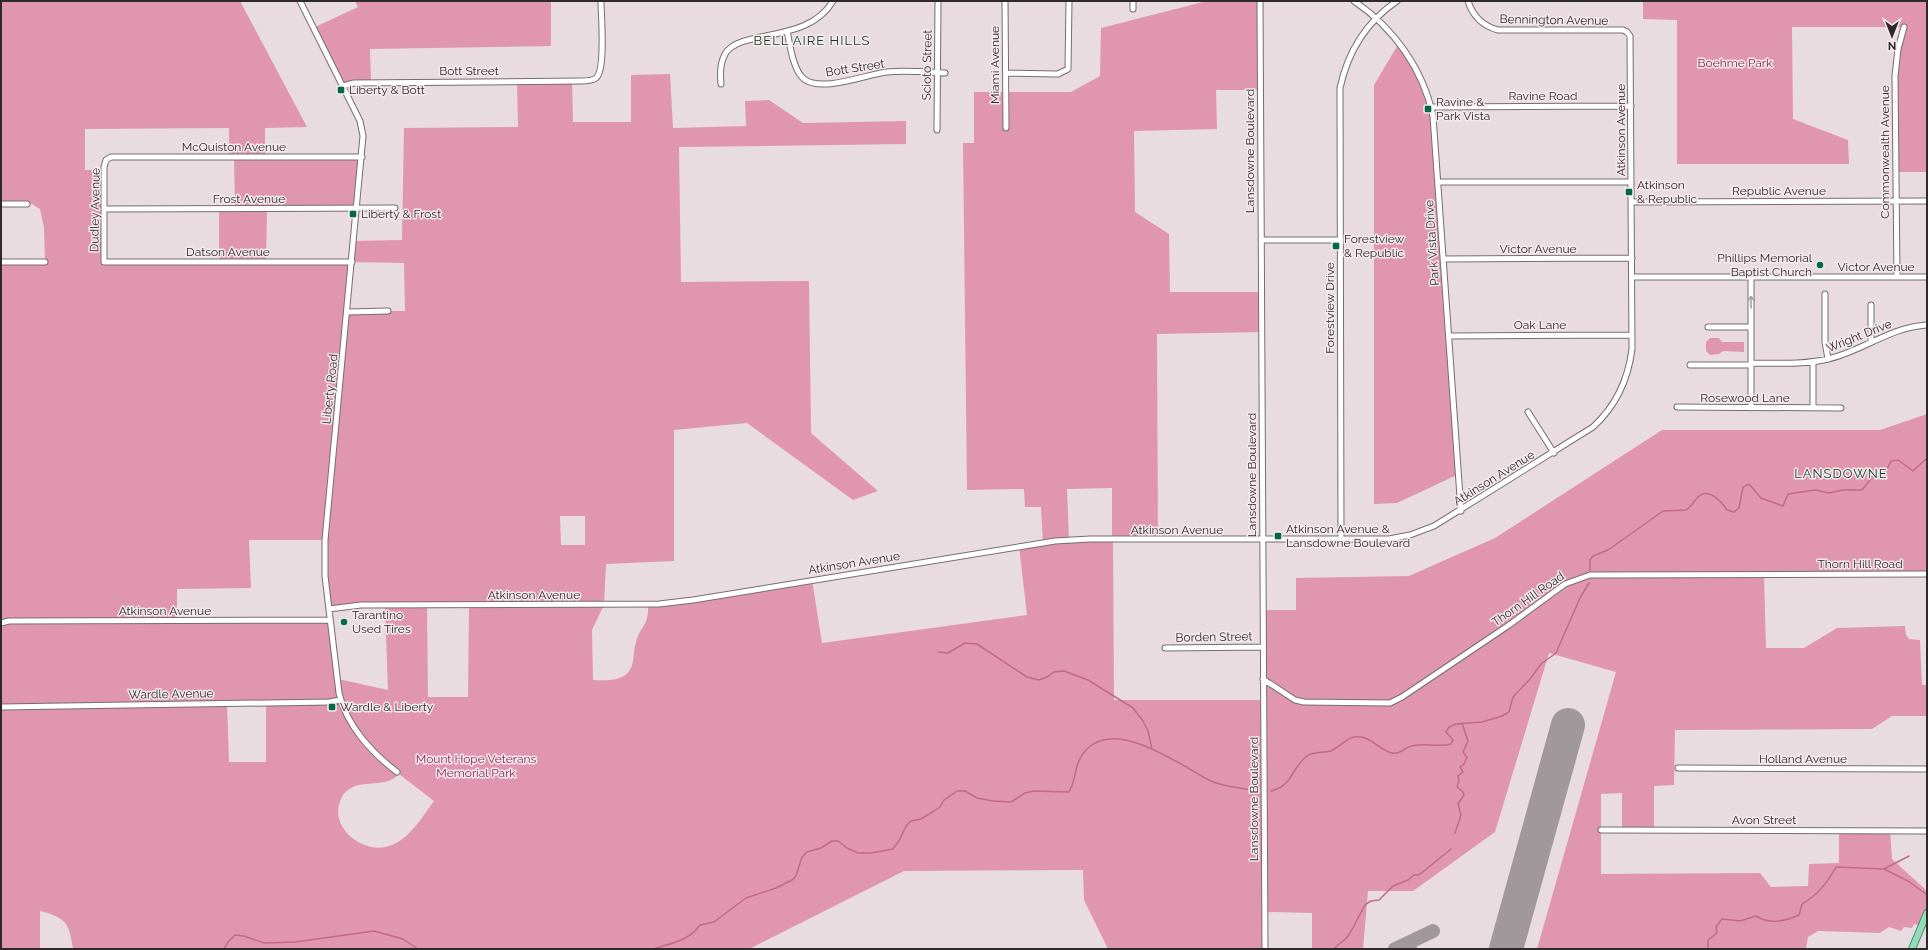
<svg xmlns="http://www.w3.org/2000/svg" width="1928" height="950" font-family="Raleway,sans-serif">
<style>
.green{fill:#e096af;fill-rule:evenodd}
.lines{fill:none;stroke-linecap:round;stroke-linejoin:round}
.stream{stroke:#c26a8a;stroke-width:1.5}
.taxiway{stroke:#a0989a;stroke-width:14}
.runway{stroke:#a0989a;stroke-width:34}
.minor-casing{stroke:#776d70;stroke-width:7}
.major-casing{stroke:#428d68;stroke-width:8}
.minor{stroke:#fff;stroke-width:5}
.major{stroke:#94dbb8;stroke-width:6}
.oneway{stroke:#a19fa0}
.poi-dot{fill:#006b42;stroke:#f5eaed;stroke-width:1.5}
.labels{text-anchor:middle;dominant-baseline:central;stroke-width:3;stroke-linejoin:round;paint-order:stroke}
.street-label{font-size:12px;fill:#2e292b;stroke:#f5eaed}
.park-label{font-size:12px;fill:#8c2151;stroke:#f5eaed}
.poi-label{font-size:12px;fill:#2e292b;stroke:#f5eaed;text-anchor:start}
.neighbourhood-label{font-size:13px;letter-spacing:1px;fill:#0f3a25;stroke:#f5eaed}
</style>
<rect width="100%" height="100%" fill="#e8dce0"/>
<path class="green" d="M 1,1 L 240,1 L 307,127 L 265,128 L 265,157 L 362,157 L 357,208 L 267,209 L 266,262 L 352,262 L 354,241 L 402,240 L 404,128 L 518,127 L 517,81 L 572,81 L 573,122 L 631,122 L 631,75 L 670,74 L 673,128 L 746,126 L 745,101 L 769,100 L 803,123 L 906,121 L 906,144 L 679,147 L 681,282 L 809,281 L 811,433 L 878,491 L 853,500 L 747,423 L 674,430 L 674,561 L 606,564 L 604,605 L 592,630 L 593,680 C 610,681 630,681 633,661 C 634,655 634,648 636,642 C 641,624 649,627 648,604 L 812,580 L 822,643 L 1027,615 L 1019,546 L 1043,543 L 1041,507 L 1025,507 L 1024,489 L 967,490 L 963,143 L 974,143 L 974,92 L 1071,92 L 1100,76 L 1101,28 L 1207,1 L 1260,1 L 1260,90 L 1216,90 L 1217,129 L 1134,131 L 1135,212 L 1169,234 L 1170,292 L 1261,292 L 1261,332 L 1157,334 L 1158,540 L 1113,539 L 1114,700 L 1263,700 L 1263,610 L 1296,610 L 1296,578 L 1409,576 L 1495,538 L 1662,430 L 1880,430 L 1927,414 L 1927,574 L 1764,574 L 1766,648 L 1804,648 L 1837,628 L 1905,626 L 1906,635 L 1909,639 L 1920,640 L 1922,685 L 1927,685 L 1927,716 L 1892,716 L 1872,729 L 1675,730 L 1674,785 L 1654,786 L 1654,830 L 1622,830 L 1622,793 L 1601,794 L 1601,874 L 1760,873 L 1771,887 L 1808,886 L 1809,864 L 1839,863 L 1839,830 L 1890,830 L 1892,859 L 1927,891 L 1927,928 L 1914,924 L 1912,928 L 1904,927 L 1901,931 L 1889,927 L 1880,933 L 1818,931 L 1808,937 L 1806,949 L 1537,949 L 1616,672 L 1549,653 L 1495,832 L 1413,891 L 1368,891 L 1363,949 L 1312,949 L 1312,913 L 1265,912 L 1265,949 L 1108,949 L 1084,900 L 1083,870 L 904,871 L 749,949 L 73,949 C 69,923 67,918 40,911 L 40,949 L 1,949 L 1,262 L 45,262 L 44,228 L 40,209 L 32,204 L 1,204 ZM 229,128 L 229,157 L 234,157 L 235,208 L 219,209 L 219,262 L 104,262 L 104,170 L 85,170 L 85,129 ZM 352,262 L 404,263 L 405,311 L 348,311 ZM 1112,488 L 1112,539 L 1069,540 L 1067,489 ZM 560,516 L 585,516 L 585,545 L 561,545 ZM 249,540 L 325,540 L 329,609 L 385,605 L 388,690 L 338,679 L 330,620 L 177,620 L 177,589 L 251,588 ZM 427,605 L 469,605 L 468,697 L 428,697 ZM 266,703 L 266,762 L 229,762 L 227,704 ZM 399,774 L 434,801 C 422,817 409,840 389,846 C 363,855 326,826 342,797 C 354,775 385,791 399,774 Z
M 355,1 L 551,1 L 551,46 L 370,49 L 371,82 L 343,86 L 313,28 L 358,7 Z
M 1643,1 L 1927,1 L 1927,172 L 1896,172 L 1895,76 L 1904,27 L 1792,27 L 1793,119 L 1848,140 L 1849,164 L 1677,164 L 1677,20 L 1643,19 Z
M 1399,43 L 1413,62 L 1432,113 L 1459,474 L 1397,503 L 1374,504 L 1374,85 Z
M 1710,338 L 1719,338 L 1722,342 L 1744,342 L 1744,352 L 1723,351 L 1719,354 L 1710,355 L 1706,351 L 1706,342 Z"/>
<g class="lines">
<path class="stream" d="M 1590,570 L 1590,560 L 1593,556 L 1608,550 L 1663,511 L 1686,510 C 1691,507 1693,502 1697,498 C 1708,486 1721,501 1727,510 L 1734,512 L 1739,508 L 1743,487 L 1749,484 L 1761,498 L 1783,506 L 1788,494 L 1815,490 L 1829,493 L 1843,490 L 1862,490 L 1875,474 L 1886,471 L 1891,461 L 1898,460 L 1913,471 L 1927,458
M 938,652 L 948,653 L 965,643 L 977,644 L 1027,677 L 1039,680 L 1047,677 L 1054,672 L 1064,671 L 1088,680 L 1133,708 L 1143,721 L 1148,731 L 1152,749
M 1271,791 C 1293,786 1291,768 1307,756 C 1315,750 1325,754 1333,750 C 1341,746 1345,739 1354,737 C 1370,734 1378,750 1392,753 C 1400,755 1405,747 1412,746 C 1425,742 1438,748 1451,744 L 1453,740 L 1446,732 L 1449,727 L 1456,724 L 1482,722 L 1502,716 L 1509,712 L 1513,697 L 1530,679 L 1541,664 L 1556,653 L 1580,598 L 1589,583
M 1455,833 L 1461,815 L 1458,804 L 1464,795 L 1463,792 L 1457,787 L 1459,781 L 1458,776 L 1463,772 L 1460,767 L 1464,764 L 1467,757 L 1463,752 L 1468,741 L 1462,723
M 1884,869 L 1909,856
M 224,949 L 228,942 L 235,935 L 244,936 L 264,943 L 295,942 L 374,931 L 403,939 L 418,949
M 654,949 C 671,943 689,941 700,925 L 714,922 L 746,898 L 776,888 L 792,880 L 796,876 L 802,857 L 807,852 L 821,848 L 832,841 L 838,841 L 847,848 L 858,853 L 871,853 L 893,849 L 899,841 L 906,826 L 911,821 L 921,819 L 934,811 L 940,807 L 944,800 L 957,791 L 965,791 L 977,798 L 993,801 L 1011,802 L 1025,793 L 1034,791 L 1069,792 C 1077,779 1073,764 1086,750 C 1117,717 1181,766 1211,781 C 1224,787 1242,788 1256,791
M 1334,949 C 1338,943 1344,942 1348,936 C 1355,926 1359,914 1366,904 L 1371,901 L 1379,900 L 1393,886 L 1408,880 L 1414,875 L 1419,875 L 1451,849
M 1708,949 L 1708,940 L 1717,933 L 1716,927 L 1722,919 L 1740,921 L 1756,916 C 1770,925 1785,921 1799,915 L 1802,904 C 1818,895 1827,883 1836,867 L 1884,869 L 1908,881 L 1926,894"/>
<path class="taxiway" d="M 1395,949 L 1408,943
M 1410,949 L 1408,943 L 1433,931"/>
<path class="runway" d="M 1506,949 L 1568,725"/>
<defs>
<path id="minor" d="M 300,1 L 360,121 L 363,136 L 325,540 L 325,576 L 339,693 C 346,725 372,753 397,772
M 1005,1 L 1006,128
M 1133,1 L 1133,9
M 1260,1 L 1265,949
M 1354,1 C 1394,28 1423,69 1433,116 L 1461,511
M 787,31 C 790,45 793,70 804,79 C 822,93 867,74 887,72 C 906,70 926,72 945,73
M 1006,73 L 1058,74 L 1068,69 L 1069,1
M 721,84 C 720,72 720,61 727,51 C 733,44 743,41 752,39 C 781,32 816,30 833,1
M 343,86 L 354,83 L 581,81 C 586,81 592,81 596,78 C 606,70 601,15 601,1
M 1431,107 L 1631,106
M 937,130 L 938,1
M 1438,182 L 1631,182
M 1631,202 L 1927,201
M 1,204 L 27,204
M 104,209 L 395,208
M 1261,240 L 1340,240
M 1443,259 L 1632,258
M 1,262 L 45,262
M 352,262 L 104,262 L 104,167 L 106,160 L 111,157 L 362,157
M 1632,277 L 1927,277
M 1751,277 L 1751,408
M 1897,277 L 1895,76 L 1898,49 L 1904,27
M 1825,294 L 1825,342 L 1828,359
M 1871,305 L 1871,341
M 348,312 L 388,311
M 1708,327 L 1751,327
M 1449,336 L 1632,335
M 1813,362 L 1813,408
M 1751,363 C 1776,363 1803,365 1828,359 C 1863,351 1890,327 1927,325
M 1690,365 L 1751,365
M 1677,407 L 1841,408
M 1528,412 L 1554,453
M 1341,540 L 1340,88 C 1348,51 1366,22 1397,1
M 329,609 L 361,605 L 659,604 L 693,600 L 1055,541 L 1090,539 L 1389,539 L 1410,535 L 1434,526 L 1593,427 C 1616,406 1628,381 1632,349 L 1630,36 L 1627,32 L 1623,30 L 1498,30 C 1483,26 1473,17 1468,1
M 1,623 L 9,621 L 330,620
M 1165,648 L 1263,647
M 1263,679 L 1295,700 L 1304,702 L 1390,703 L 1402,697 L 1509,625 L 1565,584 L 1590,575 L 1927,574
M 1,707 L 329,702 L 341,700
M 1678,768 L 1927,769
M 1601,830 L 1927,831"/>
<path id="major" d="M 1912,949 L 1927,913"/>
</defs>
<use href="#minor" class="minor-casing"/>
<use href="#major" class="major-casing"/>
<use href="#minor" class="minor"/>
<use href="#major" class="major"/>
</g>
<defs><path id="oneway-shaft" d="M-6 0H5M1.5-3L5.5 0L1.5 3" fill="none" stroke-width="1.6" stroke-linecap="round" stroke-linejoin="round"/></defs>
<use class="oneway" href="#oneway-shaft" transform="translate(1751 302) rotate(-90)"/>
<g class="poi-dot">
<rect x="337" y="86" width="8" height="8" rx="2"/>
<rect x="1424" y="105" width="8" height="8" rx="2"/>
<rect x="1625" y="188" width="8" height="8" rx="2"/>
<rect x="349" y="210" width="8" height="8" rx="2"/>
<rect x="1332" y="242" width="8" height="8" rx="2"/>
<circle cx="1820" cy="265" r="4"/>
<rect x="1274" y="532" width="8" height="8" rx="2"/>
<circle cx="344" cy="622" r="4"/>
<rect x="328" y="703" width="8" height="8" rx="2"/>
</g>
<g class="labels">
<g class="street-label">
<text transform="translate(1554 20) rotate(1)">Bennington Avenue</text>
<text transform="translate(927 65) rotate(-89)">Scioto Street</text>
<text transform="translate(995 65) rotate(-90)">Miami Avenue</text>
<text transform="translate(855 68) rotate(-9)">Bott Street</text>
<text x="469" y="71">Bott Street</text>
<text x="1543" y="96">Ravine Road</text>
<text transform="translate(1621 130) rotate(-90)">Atkinson Avenue</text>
<text x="234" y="147">McQuiston Avenue</text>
<text transform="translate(1250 151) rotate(-90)">Lansdowne Boulevard</text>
<text transform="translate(1885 152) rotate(-90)">Commonwealth Avenue</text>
<text x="1779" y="191">Republic Avenue</text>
<text x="249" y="199">Frost Avenue</text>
<text transform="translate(95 210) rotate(-89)">Dudley Avenue</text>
<text transform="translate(1432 243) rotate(-94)">Park Vista Drive</text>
<text x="1538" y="249">Victor Avenue</text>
<text x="228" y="252">Datson Avenue</text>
<text x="1876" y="267">Victor Avenue</text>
<text transform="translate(1330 308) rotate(-90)">Forestview Drive</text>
<text x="1540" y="325">Oak Lane</text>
<text transform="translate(1859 336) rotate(-22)">Wright Drive</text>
<text transform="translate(330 389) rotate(-84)">Liberty Road</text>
<text x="1745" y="398">Rosewood Lane</text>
<text transform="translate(1252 475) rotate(-90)">Lansdowne Boulevard</text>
<text transform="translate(1494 478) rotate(-32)">Atkinson Avenue</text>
<text x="1177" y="530">Atkinson Avenue</text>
<text transform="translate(854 563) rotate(-9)">Atkinson Avenue</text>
<text x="1860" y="564">Thorn Hill Road</text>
<text x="534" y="595">Atkinson Avenue</text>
<text transform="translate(1528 599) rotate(-35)">Thorn Hill Road</text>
<text x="165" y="611">Atkinson Avenue</text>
<text transform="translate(1214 637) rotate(-1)">Borden Street</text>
<text transform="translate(171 694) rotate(-1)">Wardle Avenue</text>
<text x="1803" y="759">Holland Avenue</text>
<text transform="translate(1254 799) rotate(-90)">Lansdowne Boulevard</text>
<text x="1764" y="820">Avon Street</text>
</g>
<g class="park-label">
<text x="1735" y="63">Boehme Park</text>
<text x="476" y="759">Mount Hope Veterans<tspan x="476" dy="14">Memorial Park</tspan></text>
</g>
<g class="poi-label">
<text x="349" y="90">Liberty &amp; Bott</text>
<text x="1436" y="102">Ravine &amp;<tspan x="1436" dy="14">Park Vista</tspan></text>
<text x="1637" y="185">Atkinson<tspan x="1637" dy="14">&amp; Republic</tspan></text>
<text x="361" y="214">Liberty &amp; Frost</text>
<text x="1344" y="239">Forestview<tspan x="1344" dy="14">&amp; Republic</tspan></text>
<text x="1812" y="258" text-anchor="end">Phillips Memorial<tspan x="1812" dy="14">Baptist Church</tspan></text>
<text x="1286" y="529">Atkinson Avenue &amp;<tspan x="1286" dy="14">Lansdowne Boulevard</tspan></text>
<text x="352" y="615">Tarantino<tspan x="352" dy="14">Used Tires</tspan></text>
<text x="340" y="707">Wardle &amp; Liberty</text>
</g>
<g class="neighbourhood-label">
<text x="812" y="40">BELL AIRE HILLS</text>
<text x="1841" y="473">LANSDOWNE</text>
</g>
</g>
<rect width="1928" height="950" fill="none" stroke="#2e292b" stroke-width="4"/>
<g transform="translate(1892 36) rotate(180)" stroke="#f5eaed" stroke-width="3" paint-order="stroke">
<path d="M0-3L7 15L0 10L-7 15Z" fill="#2e292b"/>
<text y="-6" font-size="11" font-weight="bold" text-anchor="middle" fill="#2e292b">N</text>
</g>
</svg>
